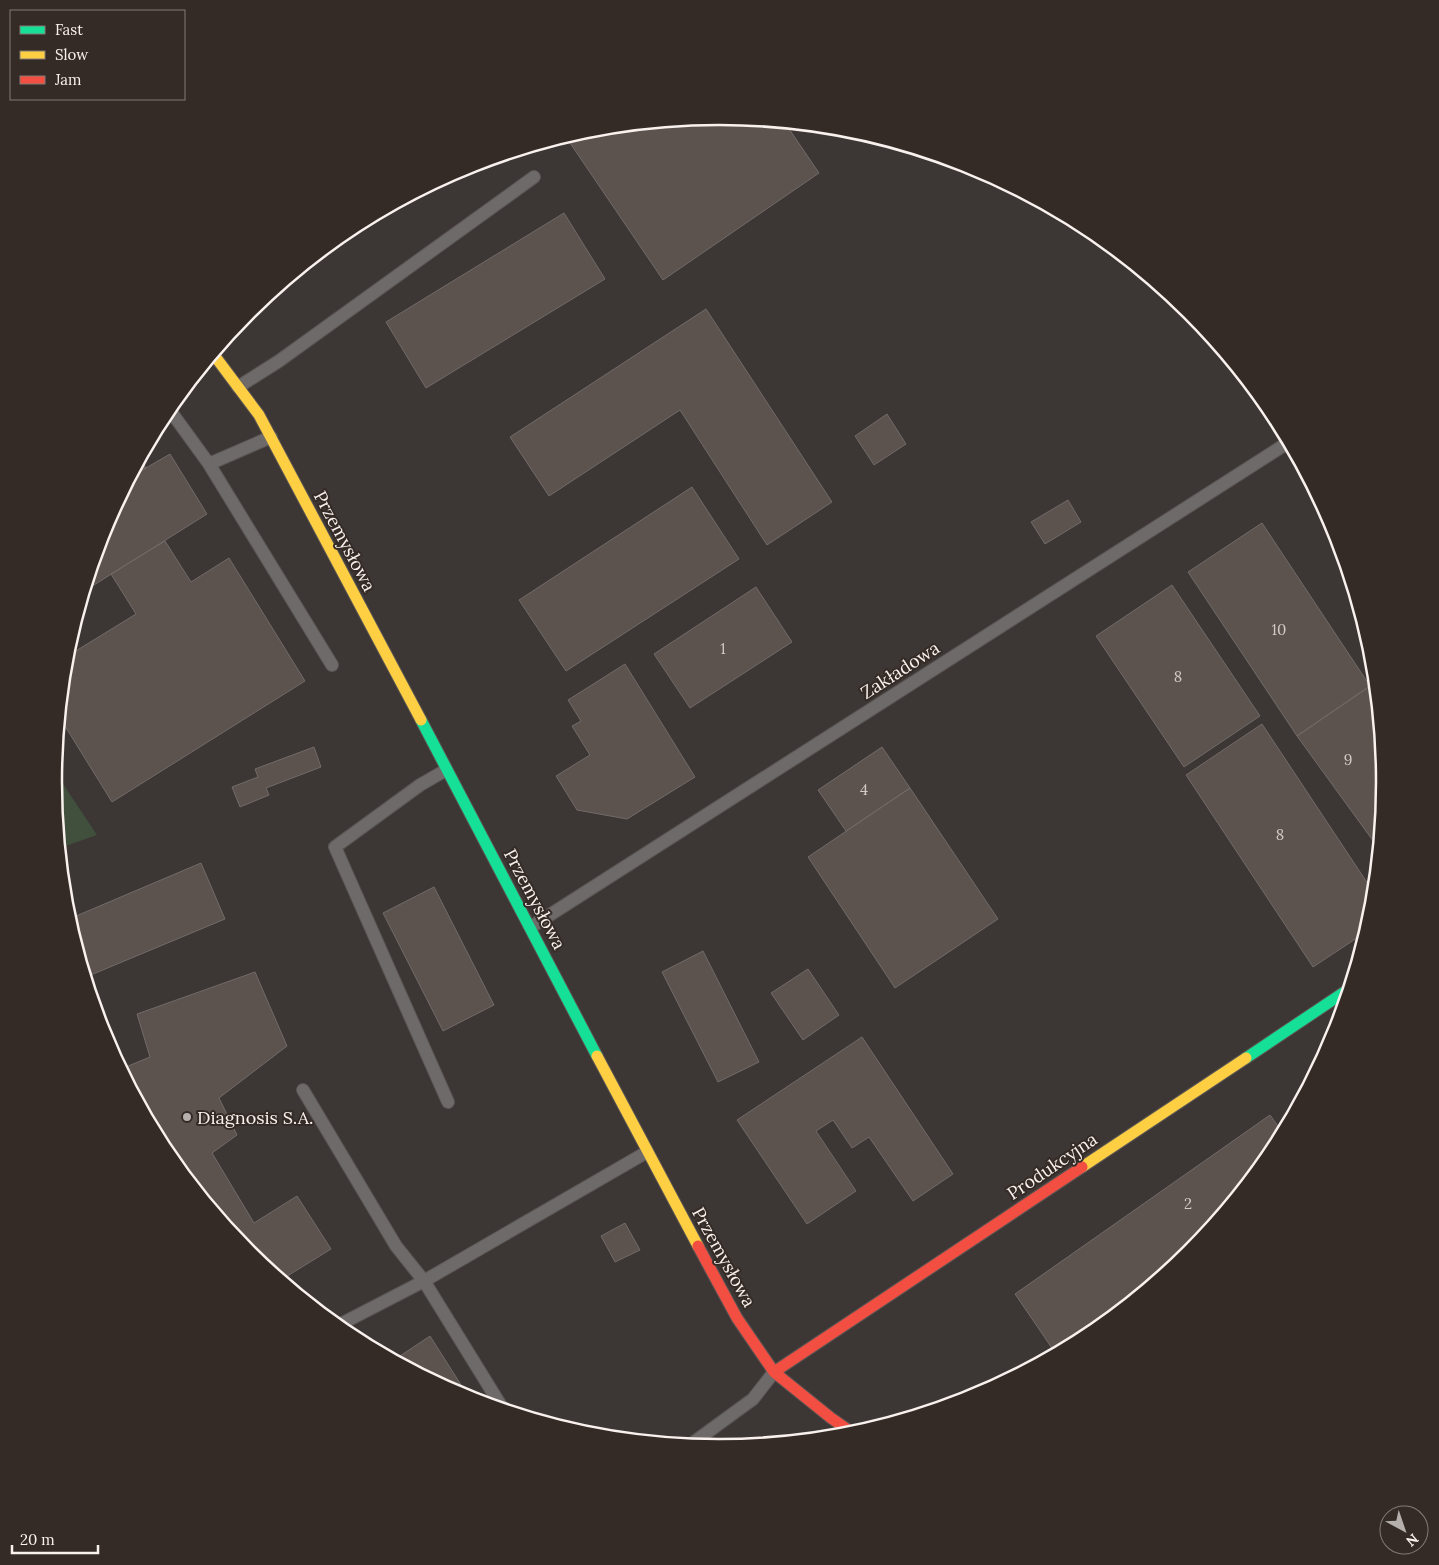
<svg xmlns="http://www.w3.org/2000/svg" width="1439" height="1565" font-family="Lora,serif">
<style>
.green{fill:#40503c}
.building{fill:#5c534e;stroke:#706b69}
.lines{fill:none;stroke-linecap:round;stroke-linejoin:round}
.lane-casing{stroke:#5a5553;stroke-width:14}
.fast-casing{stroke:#5a5553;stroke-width:13}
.slow-casing{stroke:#5a5553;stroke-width:13}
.jam-casing{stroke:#5a5553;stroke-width:13}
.lane{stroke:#6e6a69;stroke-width:12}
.fast{stroke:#16e098;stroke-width:11}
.slow{stroke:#ffcf43;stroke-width:11}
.jam{stroke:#f24e42;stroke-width:11}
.poi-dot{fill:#b6b0ad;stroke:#342b26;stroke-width:2}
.labels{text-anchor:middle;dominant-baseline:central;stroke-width:4;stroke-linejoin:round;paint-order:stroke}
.number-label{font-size:15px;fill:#d1cac6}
.street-label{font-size:18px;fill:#f8f1ee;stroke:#342b26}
.poi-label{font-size:18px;fill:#f8f1ee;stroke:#342b26;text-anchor:start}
.rim{fill:none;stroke:#f8f1ee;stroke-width:2.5}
</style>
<rect width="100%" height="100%" fill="#3c3634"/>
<path class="green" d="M 55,772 L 97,835 L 60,848 L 54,782 Z"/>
<path class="building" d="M 720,117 L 785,123 L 819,173 L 663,280 L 566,137 L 590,129 Z
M 564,213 L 605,279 L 426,388 L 386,322 Z
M 706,309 L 832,502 L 767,545 L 680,410 L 549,496 L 510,437 Z
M 887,414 L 906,444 L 874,465 L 855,436 Z
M 170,454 L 207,514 L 86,590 L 105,527 L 132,476 Z
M 141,460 L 146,468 L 132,476 Z
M 692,487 L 739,559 L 566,671 L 519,600 Z
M 1068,500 L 1081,522 L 1045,544 L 1031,522 Z
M 1262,523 L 1370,686 L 1297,736 L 1188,572 Z
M 165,541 L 191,582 L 229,558 L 305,681 L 112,802 L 60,718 L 66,657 L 136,614 L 111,574 Z
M 1172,585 L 1260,716 L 1184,767 L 1096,636 Z
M 756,587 L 792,642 L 690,708 L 654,654 Z
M 625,664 L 695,777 L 627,819 L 577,810 L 556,776 L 590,755 L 572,726 L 581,721 L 568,700 Z
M 1370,686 L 1377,695 L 1385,782 L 1379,849 L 1297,736 Z
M 1262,724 L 1374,893 L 1372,913 L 1366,932 L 1313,967 L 1186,775 Z
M 314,747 L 321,767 L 266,788 L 269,795 L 240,807 L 232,787 L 258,777 L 255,769 Z
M 882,747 L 910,788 L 846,831 L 818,790 Z
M 910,788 L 998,919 L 895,988 L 808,857 Z
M 201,863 L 225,919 L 86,977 L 69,919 Z
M 434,887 L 494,1005 L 443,1031 L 383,913 Z
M 703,951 L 759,1062 L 718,1082 L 662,972 Z
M 808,969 L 839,1015 L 803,1040 L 771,993 Z
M 255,972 L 287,1046 L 219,1098 L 237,1135 L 212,1153 L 254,1223 L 297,1196 L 331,1249 L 281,1280 L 249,1253 L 166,1152 L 121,1069 L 150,1057 L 137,1014 Z
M 862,1037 L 953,1174 L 913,1201 L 869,1137 L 852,1148 L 833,1120 L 816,1131 L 856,1191 L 807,1224 L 737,1120 Z
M 1270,1115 L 1283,1133 L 1273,1153 L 1190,1253 L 1089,1336 L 1056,1354 L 1015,1294 Z
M 625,1223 L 640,1250 L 615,1262 L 601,1236 Z
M 430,1336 L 470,1399 L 394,1360 Z"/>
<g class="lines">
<defs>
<path id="lane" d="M 238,387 L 279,361 L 534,177
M 169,409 L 209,464 L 332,665
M 209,464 L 271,437
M 446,770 L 420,785 L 335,847 L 448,1102
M 531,927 L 1289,442
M 303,1090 L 396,1246 L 424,1281 L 503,1409
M 337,1326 L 424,1281 L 647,1152
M 690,1445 L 753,1399 L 774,1372"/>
<path id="fast" d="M 421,720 L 597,1056
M 1246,1058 L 1349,989"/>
<path id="slow" d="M 214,355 L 259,415 L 421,720
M 597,1056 L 698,1246
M 1082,1167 L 1246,1058"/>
<path id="jam" d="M 698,1246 L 737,1318 L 774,1372 L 831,1418 L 854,1434
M 774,1372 L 1082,1167"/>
</defs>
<use href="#lane" class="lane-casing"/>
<use href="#fast" class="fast-casing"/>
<use href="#slow" class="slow-casing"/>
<use href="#jam" class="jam-casing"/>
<use href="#lane" class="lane"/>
<use href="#fast" class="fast"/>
<use href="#slow" class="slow"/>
<use href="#jam" class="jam"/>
</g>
<circle class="poi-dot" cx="187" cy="1117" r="5"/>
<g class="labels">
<g class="number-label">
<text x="1279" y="629">10</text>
<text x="723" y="648">1</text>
<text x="1178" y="676">8</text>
<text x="1348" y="759">9</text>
<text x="864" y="789">4</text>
<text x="1280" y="834">8</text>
<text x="1188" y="1203">2</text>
</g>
<g class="street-label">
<text transform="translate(345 541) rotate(62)">Przemysłowa</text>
<text transform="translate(900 670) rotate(-33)">Zakładowa</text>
<text transform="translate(535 899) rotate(62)">Przemysłowa</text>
<text transform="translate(1052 1166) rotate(-34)">Produkcyjna</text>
<text transform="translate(724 1257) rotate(61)">Przemysłowa</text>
</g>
<g class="poi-label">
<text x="197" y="1117">Diagnosis S.A.</text>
</g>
</g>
<path d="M0 0H1439V1565H0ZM62 782a657 657 0 1 1 1314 0a657 657 0 1 1-1314 0Z" fill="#342b26" fill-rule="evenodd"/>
<path class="rim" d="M62 782a657 657 0 1 1 1314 0a657 657 0 1 1-1314 0Z"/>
<rect x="10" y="10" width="175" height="90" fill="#342b26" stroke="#827a76"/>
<rect x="20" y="26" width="25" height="8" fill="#16e098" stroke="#827a76"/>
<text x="55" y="35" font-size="15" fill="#f8f1ee">Fast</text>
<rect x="20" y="51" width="25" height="8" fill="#ffcf43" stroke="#827a76"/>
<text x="55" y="60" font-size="15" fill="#f8f1ee">Slow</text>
<rect x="20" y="76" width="25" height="8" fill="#f24e42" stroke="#827a76"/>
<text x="55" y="85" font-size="15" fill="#f8f1ee">Jam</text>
<g transform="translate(1404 1530) rotate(140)"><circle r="24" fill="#342b26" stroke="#827a76"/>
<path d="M0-4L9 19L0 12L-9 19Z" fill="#b6b0ad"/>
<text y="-8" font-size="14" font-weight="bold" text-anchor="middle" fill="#f8f1ee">N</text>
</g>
<path d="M12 1545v8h86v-8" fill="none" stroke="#f8f1ee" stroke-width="2.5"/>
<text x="20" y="1545" font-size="15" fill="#f8f1ee" stroke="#342b26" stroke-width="4" paint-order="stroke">20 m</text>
</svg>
